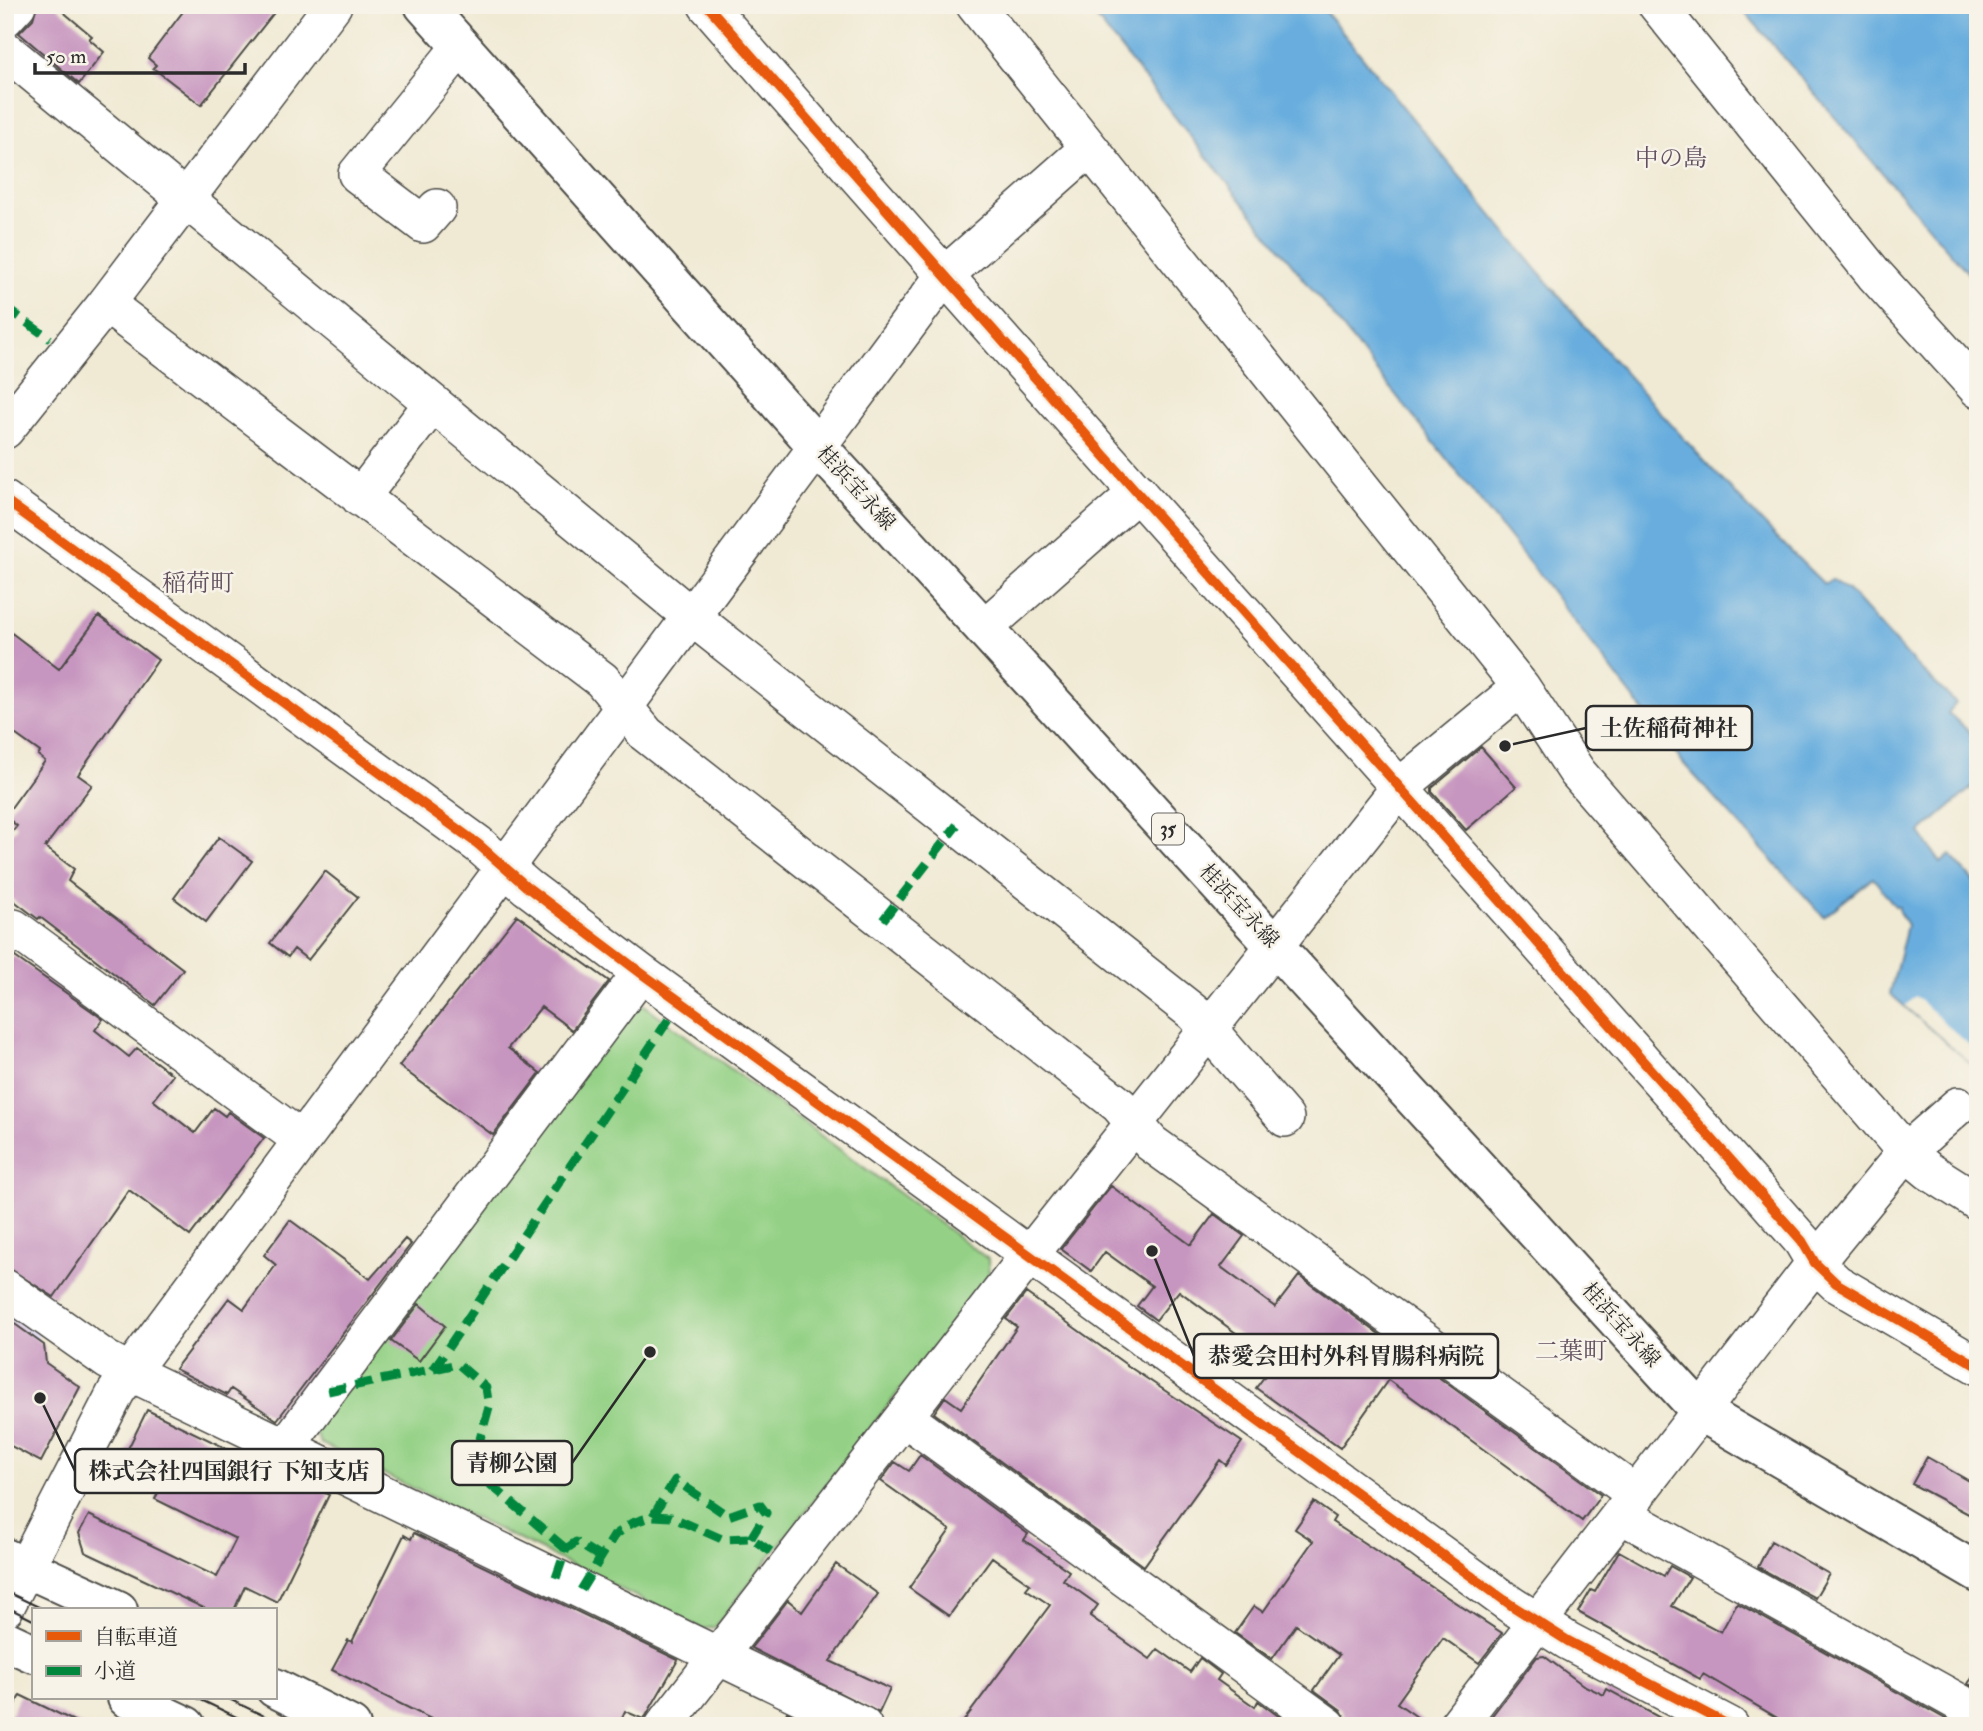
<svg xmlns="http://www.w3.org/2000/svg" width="1983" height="1731" font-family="'IM FELL Double Pica','Noto Serif JP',serif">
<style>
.built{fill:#dbd6f7}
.green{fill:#94d186;stroke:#607e58;stroke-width:2}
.water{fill:#67adde;stroke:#496c84;stroke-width:2}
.pier{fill:#f0ead4}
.building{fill:#c796c0}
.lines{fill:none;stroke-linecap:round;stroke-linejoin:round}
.minor-casing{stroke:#494844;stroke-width:40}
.major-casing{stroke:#494844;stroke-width:42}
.highway-casing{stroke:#494844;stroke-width:42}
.minor{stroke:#fff;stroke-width:37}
.major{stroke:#fff;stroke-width:38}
.highway{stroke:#fff;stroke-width:38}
.tram{stroke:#2b2b2b;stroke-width:2}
.quiet{stroke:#00873e;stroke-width:9;stroke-dasharray:18 9;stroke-linecap:butt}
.cycleway-casing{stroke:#f7f3e8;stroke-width:15}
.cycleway{stroke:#e8590c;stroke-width:10}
.labels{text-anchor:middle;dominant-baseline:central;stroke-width:5;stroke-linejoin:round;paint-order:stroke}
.shield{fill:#f7f3e8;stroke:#686764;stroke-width:2}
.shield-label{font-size:19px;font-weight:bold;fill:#2b2b2b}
.street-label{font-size:21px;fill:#2b2b2b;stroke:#f7f3e8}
.quarter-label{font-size:24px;fill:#62505f;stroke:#f7f3e8}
.leader{fill:none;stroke:#2b2b2b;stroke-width:2.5}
.callout-dot{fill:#2b2b2b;stroke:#f7f3e8;stroke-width:2.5}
.callout{fill:#f7f3e8;stroke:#2b2b2b;stroke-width:2.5}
.callout-label{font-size:23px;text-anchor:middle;font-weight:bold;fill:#2b2b2b}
</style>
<rect width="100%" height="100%" fill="#f7f3e8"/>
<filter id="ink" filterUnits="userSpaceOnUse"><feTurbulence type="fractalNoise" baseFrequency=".0143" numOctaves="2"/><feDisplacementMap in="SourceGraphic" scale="14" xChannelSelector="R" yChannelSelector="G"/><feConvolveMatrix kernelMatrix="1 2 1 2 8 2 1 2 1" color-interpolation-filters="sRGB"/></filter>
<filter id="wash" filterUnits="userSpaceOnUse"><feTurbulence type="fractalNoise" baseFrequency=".00686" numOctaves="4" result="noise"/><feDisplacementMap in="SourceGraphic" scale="28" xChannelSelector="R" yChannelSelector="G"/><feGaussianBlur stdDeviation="1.57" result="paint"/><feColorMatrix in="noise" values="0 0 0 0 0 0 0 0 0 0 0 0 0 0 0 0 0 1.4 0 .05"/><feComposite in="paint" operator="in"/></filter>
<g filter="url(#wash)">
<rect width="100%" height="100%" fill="#f0ead4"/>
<path class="built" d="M 5,1310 L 40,1334 L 5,1382 Z"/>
<path class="green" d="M 643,1004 L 988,1259 L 989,1276 L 715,1627 L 703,1629 L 320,1443 L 313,1427 L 630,1006 Z"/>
<path class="water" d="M 1086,5 L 1320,5 C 1482,203 1641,406 1824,584 L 1832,579 L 1848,590 L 1913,662 L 1956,703 L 1948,713 L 1978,739 L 1978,782 L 1920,833 L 1941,863 L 1950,855 L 1978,886 L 1978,1069 L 1890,994 L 1907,925 L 1899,912 L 1899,907 L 1895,906 L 1873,878 L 1824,917 L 1684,764 L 1535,570 Z
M 1739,5 L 1978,5 L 1978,285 Z"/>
<path class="pier" d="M 1915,996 L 1978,1053 L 1978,1069 L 1905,1006 Z"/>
<g id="blocks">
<path class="building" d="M 37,5 L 55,5 L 92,36 L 89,39 L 104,52 L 79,84 L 19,33 L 33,19 Z
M 188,5 L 280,5 L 201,105 L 153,68 L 156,65 L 148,58 Z
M 99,616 L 158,660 L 78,775 L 92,785 L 45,847 L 74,869 L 68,881 L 183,969 L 155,1005 L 40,917 L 38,919 L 5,894 L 5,841 L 17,826 L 5,816 L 45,761 L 38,755 L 40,752 L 5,727 L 5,628 L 59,669 Z
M 1481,747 L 1516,787 L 1466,830 L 1432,792 L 1432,788 Z
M 219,837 L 252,861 L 206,922 L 174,898 Z
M 325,871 L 358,897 L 308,960 L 294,949 L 288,957 L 270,943 Z
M 517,915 L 609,981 L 572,1030 L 541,1007 L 508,1048 L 540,1073 L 493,1135 L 399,1066 Z
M 15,957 L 103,1019 L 95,1030 L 129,1057 L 137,1048 L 173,1075 L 153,1100 L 195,1133 L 214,1108 L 225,1116 L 228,1112 L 264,1138 L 190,1236 L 129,1190 L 54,1297 L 5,1266 L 5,959 Z
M 1111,1186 L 1191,1245 L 1214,1214 L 1244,1236 L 1221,1267 L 1275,1307 L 1299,1276 L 1601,1495 L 1582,1521 L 1388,1380 L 1340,1448 L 1256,1388 L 1275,1362 L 1179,1291 L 1156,1320 L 1137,1306 L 1152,1286 L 1105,1252 L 1091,1271 L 1061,1249 Z
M 290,1220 L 370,1279 L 405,1239 L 411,1244 L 277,1420 L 231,1389 L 227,1395 L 175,1369 L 229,1298 L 244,1309 L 276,1265 L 264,1255 Z
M 1026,1293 L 1131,1368 L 1242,1442 L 1226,1465 L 1220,1460 L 1144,1566 L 934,1413 L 945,1397 L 961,1408 L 1017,1327 L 1006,1319 Z
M 419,1304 L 445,1326 L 419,1361 L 391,1341 Z
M 5,1317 L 44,1345 L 46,1363 L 80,1387 L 41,1462 L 5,1443 Z
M 147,1410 L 269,1469 L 272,1464 L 329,1495 L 277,1602 L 245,1586 L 234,1610 L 208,1610 L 85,1552 L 79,1533 L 89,1515 L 217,1577 L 236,1539 L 155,1499 L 161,1487 L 119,1467 Z
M 920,1455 L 1028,1534 L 1024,1540 L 1069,1571 L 1063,1580 L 1098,1605 L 1090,1616 L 1150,1659 L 1158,1649 L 1190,1672 L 1200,1658 L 1221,1674 L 1217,1680 L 1255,1707 L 1258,1701 L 1292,1726 L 960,1726 L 1050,1605 L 1026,1589 L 1030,1584 L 992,1557 L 949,1616 L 909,1588 L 950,1530 L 881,1481 L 895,1462 L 909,1471 Z
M 1927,1457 L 1978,1486 L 1978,1519 L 1912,1484 Z
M 1314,1502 L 1335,1517 L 1332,1522 L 1502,1633 L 1479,1663 L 1443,1638 L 1397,1703 L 1430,1726 L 1349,1726 L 1341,1710 L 1314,1690 L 1339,1655 L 1296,1625 L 1272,1659 L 1235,1633 L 1254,1606 L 1263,1612 L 1313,1541 L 1295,1529 Z
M 414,1533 L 678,1660 L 646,1716 L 643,1719 L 625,1711 L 618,1726 L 445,1726 L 332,1670 L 348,1640 L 352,1642 L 404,1535 L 411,1539 Z
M 1771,1541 L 1829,1574 L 1815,1598 L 1758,1567 Z
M 1619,1551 L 1664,1576 L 1670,1566 L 1690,1577 L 1672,1606 L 1721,1632 L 1737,1603 L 1958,1726 L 1791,1726 L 1703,1674 L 1700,1679 L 1578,1612 L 1591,1590 L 1595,1592 Z
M 836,1564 L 878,1594 L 830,1661 L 890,1689 L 879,1713 L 751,1648 L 788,1600 L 802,1612 Z
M 1544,1656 L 1583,1685 L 1604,1695 L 1607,1689 L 1675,1726 L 1484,1726 L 1537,1657 Z
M 1978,1667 L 1978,1689 L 1968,1684 Z
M 20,1695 L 84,1726 L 5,1726 Z
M 787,1712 L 814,1726 L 780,1726 Z"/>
</g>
</g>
<g filter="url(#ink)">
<use href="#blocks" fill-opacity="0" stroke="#494844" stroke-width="2"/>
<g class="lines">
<defs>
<path id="minor" d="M 707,5 C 1069,420 1438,828 1802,1241 L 1815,1263 L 1836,1283 L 1978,1366
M 975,5 L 1521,687 L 1577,772 L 1906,1152 L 1929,1171 L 1978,1202
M 1657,5 L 1874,274 L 1978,389
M 5,18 L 17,5
M 5,50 L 692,617 L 1194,1013 L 1285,1118
M 437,208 L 423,224 L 357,174 L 461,46
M 106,304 L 602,680 L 646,734 L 1119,1105 L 1151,1143 L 1637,1495
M 5,430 L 106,304 L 333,5
M 360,498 L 433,403
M 5,500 L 478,844 L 527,887 L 641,973 L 1511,1605 L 1568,1641 L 1730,1726
M 984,628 L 1138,492
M 5,939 L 14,928 L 302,1140
M 5,1288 L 107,1360 L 130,1372 L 863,1726
M 904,1417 L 1328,1726
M 286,1446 L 641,973
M 1622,1515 L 1978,1713
M 5,1608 L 116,1392 L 130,1372 L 944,276 L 1089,148
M 664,1726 L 1013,1276 L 1401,786 L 1521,687
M 1457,1726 L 1815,1263 L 1906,1152 L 1958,1106"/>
<path id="major" d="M 424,5 L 819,448 L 1700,1411 L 1978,1573"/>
<path id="highway" d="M 5,1558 L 118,1610
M 5,1640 L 33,1653
M 275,1688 L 351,1726
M 127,1698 L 186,1726"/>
</defs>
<use href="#minor" class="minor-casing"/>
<use href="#major" class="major-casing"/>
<use href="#highway" class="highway-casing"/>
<use href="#minor" class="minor"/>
<use href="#major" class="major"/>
<use href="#highway" class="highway"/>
<path class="tram" d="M 5,1591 L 45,1610
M 5,1606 L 33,1620
M 197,1698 L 255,1726
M 227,1698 L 285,1726"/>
<path class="quiet" d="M 5,307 L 50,339
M 883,920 L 957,825
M 433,1370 L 669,1019
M 328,1391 L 458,1364 L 486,1388 L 489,1407 L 480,1439 L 484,1479 L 566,1549
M 653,1516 L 675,1480 L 728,1516 L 760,1505 L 766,1513 L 751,1538
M 556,1578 L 566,1549 L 576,1542 L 600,1557
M 581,1590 L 614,1536 L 632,1523 L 653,1516 L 671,1517 L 722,1539 L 751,1538 L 776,1555"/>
<defs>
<path id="cycleway" d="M 707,5 C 1069,420 1438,828 1802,1241 L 1815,1263 L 1836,1283 L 1978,1366
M 5,500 L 478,844 L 527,887 L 641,973 L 1511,1605 L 1568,1641 L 1730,1726"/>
</defs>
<use href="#cycleway" class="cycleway-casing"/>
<use href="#cycleway" class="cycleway"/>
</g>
</g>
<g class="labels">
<rect class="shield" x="1152" y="813.5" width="32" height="31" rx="5"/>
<g class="shield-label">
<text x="1168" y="829">35</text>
</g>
<g class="street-label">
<text transform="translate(856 488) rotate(48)">桂浜宝永線</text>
<text transform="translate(1239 906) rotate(47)">桂浜宝永線</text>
<text transform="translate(1621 1325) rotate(48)">桂浜宝永線</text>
</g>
<g class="quarter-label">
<text x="1671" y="158">中の島</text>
<text x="198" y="583">稲荷町</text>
<text x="1571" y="1351">二葉町</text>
</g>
</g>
<path class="leader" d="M1505 746L1586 728M1152 1251L1194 1356M650 1352L572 1463M40 1398L75 1471"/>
<g class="callout-dot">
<circle cx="1505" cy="746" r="7"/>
<circle cx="1152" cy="1251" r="7"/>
<circle cx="650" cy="1352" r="7"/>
<circle cx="40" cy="1398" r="7"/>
</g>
<g class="callout">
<rect x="1586" y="706" width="166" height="44" rx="7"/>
<rect x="1194" y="1334" width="304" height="44" rx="7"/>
<rect x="452" y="1441" width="120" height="44" rx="7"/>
<rect x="75" y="1449" width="308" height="44" rx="7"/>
</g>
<g class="callout-label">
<text x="1669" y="736">土佐稲荷神社</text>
<text x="1346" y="1364">恭愛会田村外科胃腸科病院</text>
<text x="512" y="1471">青柳公園</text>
<text x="229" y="1479">株式会社四国銀行 下知支店</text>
</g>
<rect width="1983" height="1731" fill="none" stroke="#f7f3e8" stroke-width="28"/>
<rect x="32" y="1608" width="245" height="91" fill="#f7f3e8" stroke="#a5a39c" stroke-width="2"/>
<rect x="46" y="1631" width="35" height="10" fill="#e8590c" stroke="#a5a39c" stroke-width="2"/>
<text x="94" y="1644" font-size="21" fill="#2b2b2b">自転車道</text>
<rect x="46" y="1666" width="35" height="10" fill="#00873e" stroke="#a5a39c" stroke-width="2"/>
<text x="94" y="1678" font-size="21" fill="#2b2b2b">小道</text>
<path d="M35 63v10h210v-10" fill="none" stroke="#2b2b2b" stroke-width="3.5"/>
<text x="46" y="63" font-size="21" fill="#2b2b2b" stroke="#f7f3e8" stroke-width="5" paint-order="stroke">50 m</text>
</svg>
